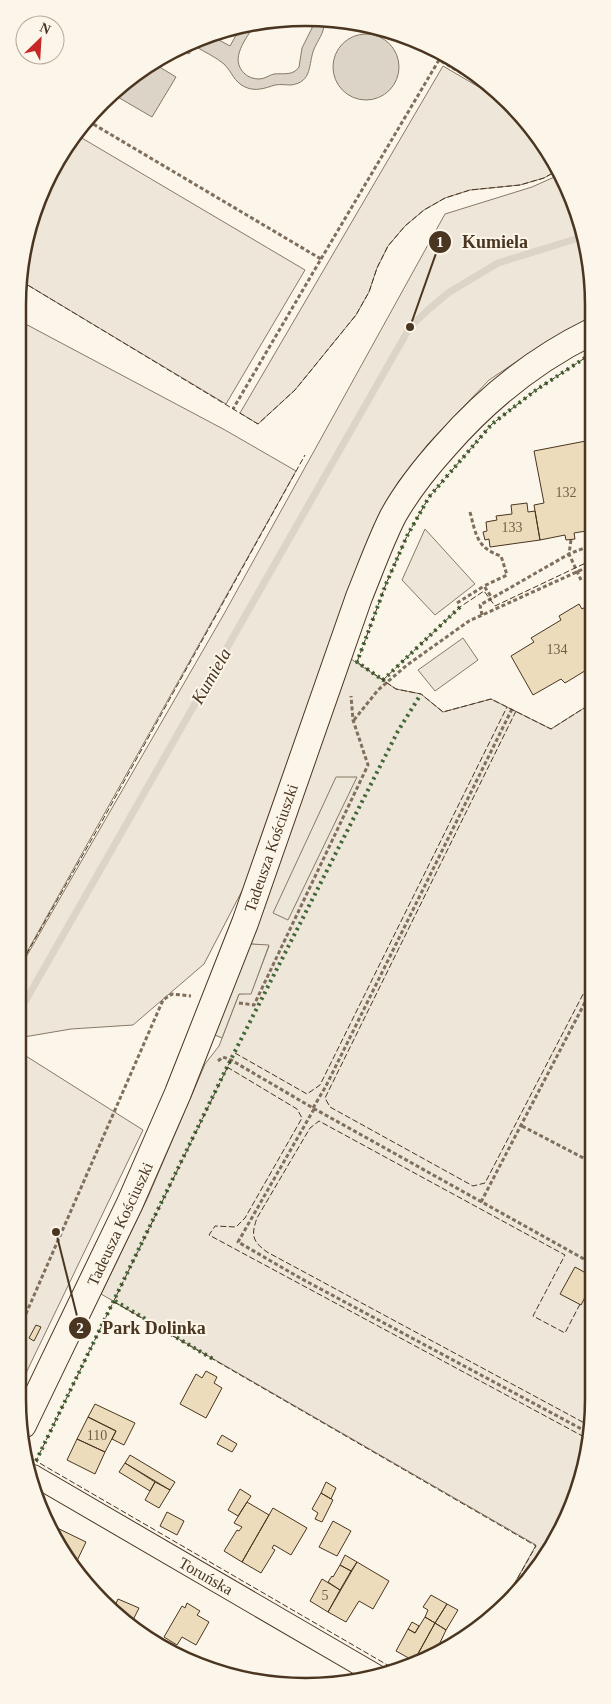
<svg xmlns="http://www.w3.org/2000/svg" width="611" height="1704" font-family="Georgia,serif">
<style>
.green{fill:#ede6d9;stroke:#887966}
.parking{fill:#ede7d9;stroke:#887966}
.water{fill:#dcd4c6;stroke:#887966}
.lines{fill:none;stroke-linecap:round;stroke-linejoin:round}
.stream{stroke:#dcd4c6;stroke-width:7}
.building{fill:#ecdcbc;stroke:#4a3520}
.minor-casing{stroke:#4a3520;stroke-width:22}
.tertiary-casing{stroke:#4a3520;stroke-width:28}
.path{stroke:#7f6f5c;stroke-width:3;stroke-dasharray:4 2.5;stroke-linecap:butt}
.minor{stroke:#fbf6e9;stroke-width:20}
.tertiary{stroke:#fbf6e9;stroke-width:26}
.hedge{stroke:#436837;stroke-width:4;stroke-dasharray:2.5 4;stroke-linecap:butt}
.fence{stroke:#4a3520;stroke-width:1;stroke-dasharray:6 2.5;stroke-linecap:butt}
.labels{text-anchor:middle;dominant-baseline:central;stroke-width:4;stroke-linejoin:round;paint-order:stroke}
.number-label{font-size:14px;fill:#725f47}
.street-label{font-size:16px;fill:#4a3520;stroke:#fbf6e9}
.water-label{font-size:18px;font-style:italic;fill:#4a3520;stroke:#fbf6e9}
.rim{fill:none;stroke:#4a3520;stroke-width:2.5}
.leader{fill:none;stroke:#4a3520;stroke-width:2}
.callout-dot{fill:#4a3520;stroke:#fbf6e9;stroke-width:2}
.mark-label{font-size:15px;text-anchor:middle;font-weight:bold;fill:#fff}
.callout-label{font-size:18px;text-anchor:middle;font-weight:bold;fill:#4a3520;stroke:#fbf6e9;stroke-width:4;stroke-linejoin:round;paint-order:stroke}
</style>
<rect width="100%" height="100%" fill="#fbf6e9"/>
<path class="green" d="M 443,66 L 501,100 L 502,99 L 522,115 L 558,170 L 544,178 L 520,185 L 470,190 L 445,198 L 424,210 L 405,226 L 388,246 L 377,268 L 369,292 L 356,315 L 295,390 L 258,424 L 240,413 Z
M 75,134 L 305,270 L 226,404 L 21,281 L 27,231 Z
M 561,174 L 564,178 L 591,268 L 591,318 L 565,331 L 540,346 L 489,380 L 428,444 L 399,481 L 374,525 L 350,585 L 244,887 L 204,964 L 133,1025 L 71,1029 L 18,1038 L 18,971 L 224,614 L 445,214 L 532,187 Z
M 18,320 L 225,430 L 296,471 L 18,968 Z
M 351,659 L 396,689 L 421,694 L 443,712 L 491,699 L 551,729 L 592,703 L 593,1398 L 584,1473 L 545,1559 L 508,1595 L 536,1545 L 101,1294 L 148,1197 L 205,1064 L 219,1046 L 239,994 L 251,993 L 269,946 L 251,944 Z
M 18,1051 L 143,1130 L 27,1371 L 19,1405 L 18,1398 Z"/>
<path class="parking" d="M 425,529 L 475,584 L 435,615 L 402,580 Z
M 463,638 L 478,660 L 435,691 L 418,670 Z
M 336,777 L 357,777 L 288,920 L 273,913 Z
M 239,939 L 251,944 L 269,945 L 251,994 L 239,994 L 222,1038 L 203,1030 Z"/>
<path class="water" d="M 312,23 L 324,24 C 324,33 318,40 314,49 C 308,64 313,82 291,85 C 286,85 281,84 275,85 C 265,88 256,92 245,87 C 233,81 233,73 224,64 C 216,57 204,52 195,46 L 189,54 L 181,49 L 220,36 L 219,40 L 230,46 L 239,30 L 255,24 C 247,38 228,59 245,74 C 248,77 254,79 259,79 C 265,79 269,75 274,74 C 284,73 293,76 299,67 L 302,48 L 312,28 Z
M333 67a33 33 0 1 1 66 0a33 33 0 1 1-66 0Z
M 153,63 L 176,77 L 152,117 L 116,96 Z"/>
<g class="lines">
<path class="stream" d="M 18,1014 L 410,327 L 429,309 L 448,293 L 498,263 L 582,237"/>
</g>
<path class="building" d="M 591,440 L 591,480 L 589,480 L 591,495 L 592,530 L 574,533 L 575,539 L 566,540 L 565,535 L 540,540 L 534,505 L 544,503 L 534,451 Z
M 527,503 L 528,512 L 535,511 L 540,540 L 490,547 L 489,539 L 485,540 L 483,532 L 487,531 L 486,522 L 497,520 L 496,516 L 512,514 L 511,505 Z
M 592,603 L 592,675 L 588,669 L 565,683 L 561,679 L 533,695 L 511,656 L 534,642 L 531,638 L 561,620 L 559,616 L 579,604 L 582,609 Z
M 575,1267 L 593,1277 L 593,1282 L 581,1305 L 560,1294 Z
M 36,1325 L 41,1327 L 34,1341 L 29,1338 Z
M 206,1371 L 217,1377 L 214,1383 L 222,1388 L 206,1418 L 180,1404 L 196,1374 L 202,1378 Z
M 95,1404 L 135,1423 L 124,1445 L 112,1439 L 116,1431 L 88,1417 Z
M 88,1417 L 116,1431 L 105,1452 L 77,1439 Z
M 222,1435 L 237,1444 L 232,1452 L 217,1444 Z
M 77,1439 L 105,1452 L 95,1474 L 67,1460 Z
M 130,1455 L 175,1482 L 170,1490 L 125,1463 Z
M 125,1463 L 155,1482 L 150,1491 L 119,1472 Z
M 155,1482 L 170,1490 L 159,1508 L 145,1500 Z
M 326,1482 L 336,1488 L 331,1499 L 321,1493 Z
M 240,1489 L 251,1496 L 238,1516 L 228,1510 Z
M 321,1493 L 333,1500 L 322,1522 L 315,1519 L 318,1513 L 312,1509 Z
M 247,1502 L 269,1515 L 242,1562 L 224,1551 L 237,1530 L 239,1531 L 242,1527 L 234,1523 Z
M 273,1508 L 307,1528 L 291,1555 L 274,1545 L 272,1548 L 275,1550 L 261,1573 L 242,1562 Z
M 167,1512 L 184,1521 L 177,1535 L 160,1526 Z
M 333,1521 L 351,1531 L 337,1556 L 319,1547 Z
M 49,1524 L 86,1542 L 75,1565 Z
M 345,1555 L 357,1562 L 351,1571 L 340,1565 Z
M 357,1562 L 389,1581 L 373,1609 L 359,1601 L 346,1622 L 328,1612 Z
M 340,1565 L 351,1571 L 340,1590 L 328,1582 L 332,1576 L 333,1577 Z
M 322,1579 L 340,1590 L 328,1612 L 310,1601 Z
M 431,1595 L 447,1604 L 435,1623 L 425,1617 L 428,1610 L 423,1607 Z
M 118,1599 L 139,1608 L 132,1622 L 114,1608 Z
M 187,1603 L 200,1611 L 197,1615 L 209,1622 L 196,1645 L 182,1637 L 177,1645 L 164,1637 L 182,1606 L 185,1608 Z
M 447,1604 L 458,1610 L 446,1630 L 435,1623 Z
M 425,1617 L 435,1623 L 414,1661 L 396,1651 L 408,1629 L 415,1633 Z
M 412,1622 L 419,1626 L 415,1633 L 408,1629 Z
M 435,1623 L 446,1630 L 438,1647 L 442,1649 L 414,1661 Z"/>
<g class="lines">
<defs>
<path id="minor" d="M 33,1475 L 380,1677"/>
<path id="tertiary" d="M 23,1425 L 130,1203 L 178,1093 L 245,923 L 359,597 C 370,570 380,542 393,516 C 407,491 426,467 445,446 C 487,398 534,360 591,332"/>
</defs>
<use href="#minor" class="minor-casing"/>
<use href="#tertiary" class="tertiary-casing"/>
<path class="path" d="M 453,69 L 457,62
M 88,121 L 321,259 L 233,409
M 321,259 L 439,60 L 491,90
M 470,512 C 476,535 477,548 501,556 L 507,575 L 484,586 L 492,598
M 571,540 L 569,554 L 581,580
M 457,603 L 484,586
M 482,615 L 480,605 L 569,554 L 592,545
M 354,720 L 378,690 L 407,665 L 469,621 L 592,565
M 239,1003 L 254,1005 L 368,765 L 353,720 L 351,696
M 218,1061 L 223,1057 L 231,1060 L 313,1108 L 593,1264
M 313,1108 L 326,1086 L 512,709
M 314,1109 L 238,1242 L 302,1279 L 589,1433
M 522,1126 L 593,1163
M 481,1202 L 593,987
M 18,1332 L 163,1000 L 172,994 L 191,996"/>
<use href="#minor" class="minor"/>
<use href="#tertiary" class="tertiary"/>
<path class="hedge" d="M 460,607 L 383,680 L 357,662 L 386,584 L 407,536 L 429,497 L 492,424 L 536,390 L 591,354
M 115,1301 L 213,1359
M 36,1461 L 227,1067 L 398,731 L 421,694"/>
<path class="fence" d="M 21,281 L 258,424 L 295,390 L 356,315 L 369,292 L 377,268 L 388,246 L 405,226 L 424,210 L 445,198 L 470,190 L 520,185 L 544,178 L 558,170
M 591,354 L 536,390 L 492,424 L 429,497 L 407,536 L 386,584 L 357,662 L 396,689 L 421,694 L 443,712 L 491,699 L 551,729 L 592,703
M 383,680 L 460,607 L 484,591 L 495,606 L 592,560
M 516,711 L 325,1098 L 330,1107 L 473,1186 L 485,1183 L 593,975
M 18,969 L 101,823 L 305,455
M 235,1053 L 307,1094 L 320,1085 L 507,707
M 231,1060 L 36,1461 L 396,1670
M 227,1067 L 297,1109 L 302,1118 L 245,1218 L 236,1227 L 215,1226 L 209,1235 L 588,1439
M 114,1302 L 536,1546 L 508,1595
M 580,1304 L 565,1333 L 533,1316 L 565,1255 L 319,1121 L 310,1128 L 257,1218 C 251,1235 252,1241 267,1252 L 590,1426"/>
</g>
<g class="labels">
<g class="number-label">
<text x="566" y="492">132</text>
<text x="512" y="527">133</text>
<text x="557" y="649">134</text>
<text x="97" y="1435">110</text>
<text x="325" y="1595">5</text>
</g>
<g class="street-label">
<text transform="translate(271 848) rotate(-71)">Tadeusza Kościuszki</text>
<text transform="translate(120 1224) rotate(-65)">Tadeusza Kościuszki</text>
<text transform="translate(206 1576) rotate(30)">Toruńska</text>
</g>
<g class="water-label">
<text transform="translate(211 676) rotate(-60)">Kumiela</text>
</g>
</g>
<path d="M0 0H611V1704H0ZM305 26H306A279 279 0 0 1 585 305V1399A279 279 0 0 1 306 1678H305A279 279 0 0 1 26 1399V305A279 279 0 0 1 305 26Z" fill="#fbf6e9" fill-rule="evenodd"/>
<path class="rim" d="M305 26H306A279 279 0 0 1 585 305V1399A279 279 0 0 1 306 1678H305A279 279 0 0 1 26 1399V305A279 279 0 0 1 305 26Z"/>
<path class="leader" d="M410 327L440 242M56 1232L80 1328"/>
<g class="callout-dot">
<circle cx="410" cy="327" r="5"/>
<circle cx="56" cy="1232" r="5"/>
<circle cx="440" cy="242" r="12"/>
<circle cx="80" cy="1328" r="12"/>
</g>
<g class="mark-label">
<text x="440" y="247">1</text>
<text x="80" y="1333">2</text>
</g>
<g class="callout-label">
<text x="495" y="248">Kumiela</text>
<text x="154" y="1334">Park Dolinka</text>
</g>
<g transform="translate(40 40) rotate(25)"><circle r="24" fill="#fbf6e9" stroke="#b4a999"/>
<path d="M0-4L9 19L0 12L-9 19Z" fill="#c62828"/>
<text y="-8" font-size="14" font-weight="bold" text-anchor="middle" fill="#4a3520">N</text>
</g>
</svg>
